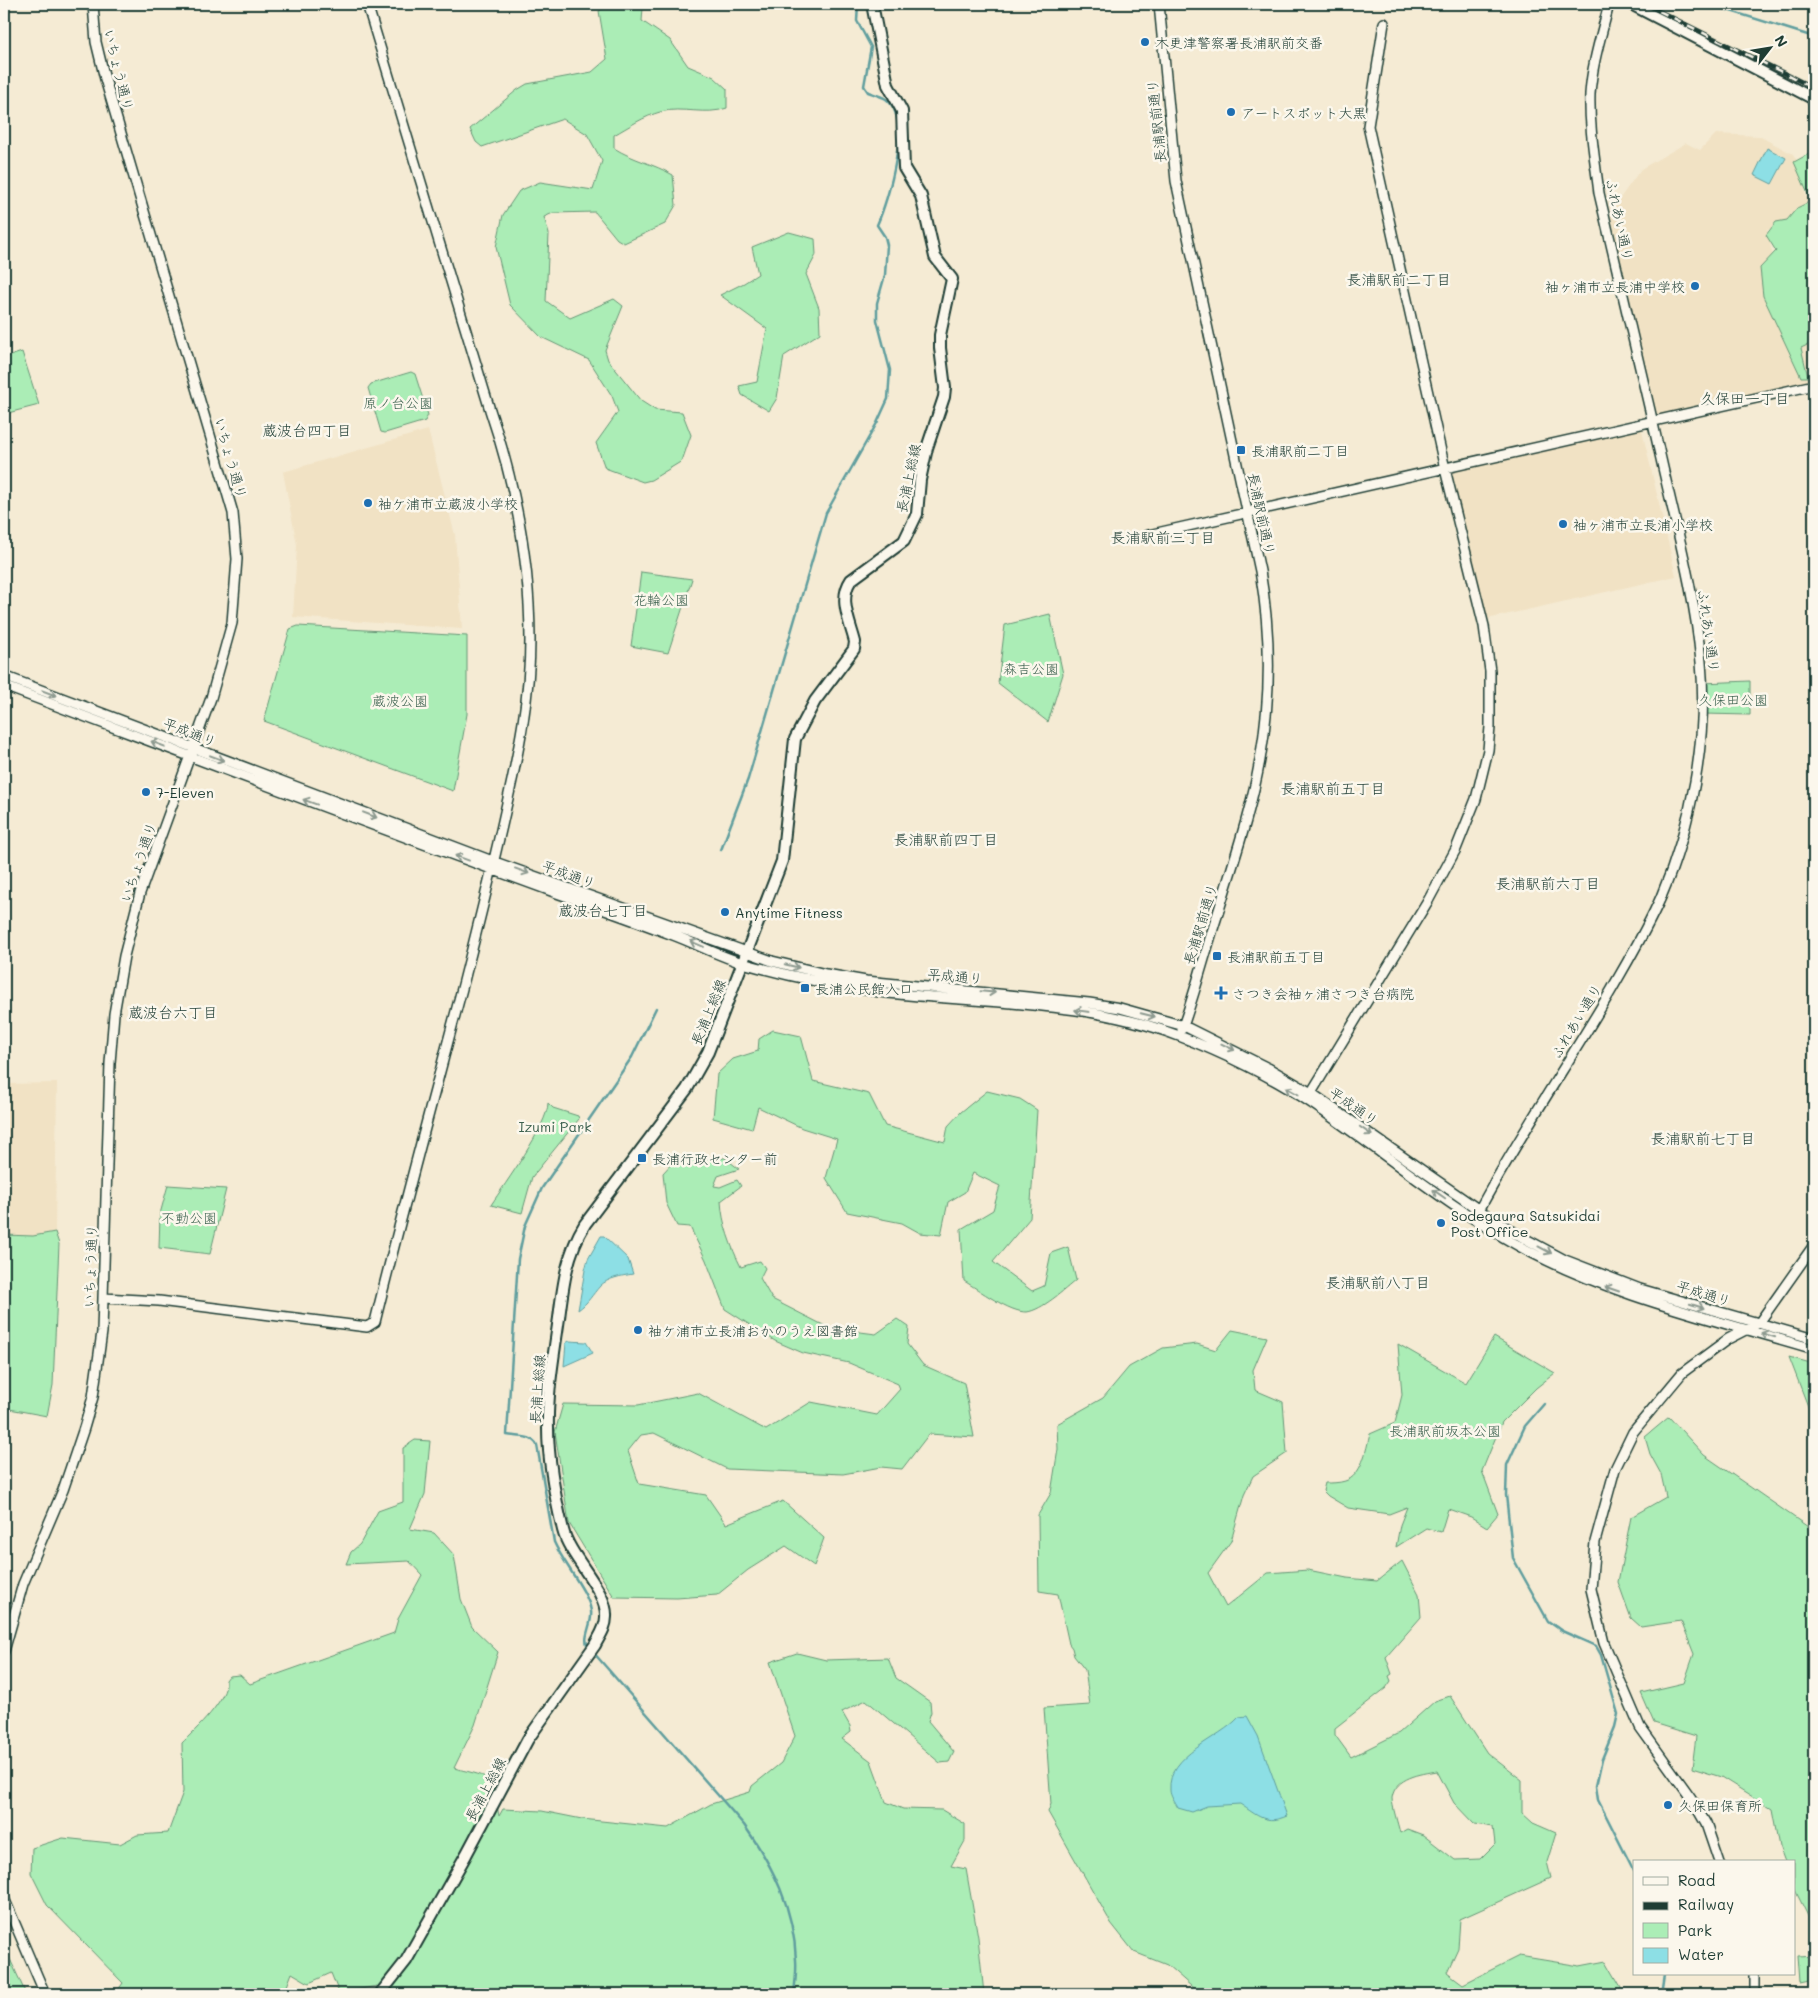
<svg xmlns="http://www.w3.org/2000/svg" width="1818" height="1998" font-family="Mali,'Klee One',sans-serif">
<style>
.built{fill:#f1e2c4}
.green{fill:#abedb6;stroke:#659575;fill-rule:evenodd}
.water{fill:#8ddfe5;stroke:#619e9e}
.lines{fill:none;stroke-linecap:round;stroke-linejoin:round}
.stream{stroke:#619e9e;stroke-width:2.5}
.tertiary-casing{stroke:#1f3d34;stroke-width:12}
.secondary-casing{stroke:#1f3d34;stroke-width:14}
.tertiary{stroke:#fbf7ec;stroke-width:9}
.secondary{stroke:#fbf7ec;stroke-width:10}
.rail-casing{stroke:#1f3d34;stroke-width:4.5}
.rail{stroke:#fbf7ec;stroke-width:2.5;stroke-dasharray:8;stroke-linecap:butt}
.oneway{stroke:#8d9a90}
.poi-dot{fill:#1f6fb2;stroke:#fbf7ec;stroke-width:2}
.labels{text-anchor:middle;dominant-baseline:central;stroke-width:5;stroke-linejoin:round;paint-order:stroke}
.poi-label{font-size:14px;fill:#1f3d34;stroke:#fbf7ec;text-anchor:start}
.street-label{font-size:14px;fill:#1f3d34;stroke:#fbf7ec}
.park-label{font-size:14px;fill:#3b604e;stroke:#fbf7ec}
.neighbourhood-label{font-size:15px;fill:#1f3d34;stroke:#fbf7ec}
</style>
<rect width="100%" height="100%" fill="#f5ebd4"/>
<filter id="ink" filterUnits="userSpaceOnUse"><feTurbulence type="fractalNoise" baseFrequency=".02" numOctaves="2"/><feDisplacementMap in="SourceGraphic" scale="10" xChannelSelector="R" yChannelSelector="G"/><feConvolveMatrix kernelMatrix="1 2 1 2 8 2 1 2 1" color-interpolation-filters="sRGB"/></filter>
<g filter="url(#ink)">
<path class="built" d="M 1716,134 L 1759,136 L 1793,154 L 1800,166 L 1806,195 L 1814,210 L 1767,230 L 1774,261 L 1814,342 L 1814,380 L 1655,416 L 1610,212 L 1641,169 L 1686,143 L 1700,150 Z
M 1641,426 L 1676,576 L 1487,619 L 1449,472 Z
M 428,430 L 455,535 L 462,629 L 293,617 L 297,545 L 283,472 Z
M 57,1083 L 55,1232 L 33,1236 L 4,1235 L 4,1084 Z"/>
<path class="green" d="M 610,4 L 646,4 L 643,8 L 642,21 L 670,40 L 688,66 L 714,77 L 727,89 L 727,108 C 706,116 682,106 660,112 C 645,116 628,127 614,135 L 614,148 C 633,160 654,164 673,175 L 676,205 L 665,224 L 624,243 L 617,239 L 595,212 L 553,213 L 544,217 L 549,234 L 546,301 L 570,318 L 614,299 L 623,306 L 605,350 L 608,360 L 641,401 L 655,410 L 682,412 L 691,435 L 682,461 L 651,480 L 643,482 L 605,468 L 596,443 L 618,412 L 612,396 L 589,360 L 541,337 L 510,305 L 496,247 L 503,215 L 519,191 L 540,182 L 593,190 L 602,161 L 587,134 L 563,119 L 482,147 L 476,142 L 470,129 L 517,90 L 527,84 L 592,72 L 607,59 L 599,11 Z
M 1814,151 L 1814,342 L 1801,348 L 1808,377 L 1801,377 L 1763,296 L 1760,268 L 1776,251 L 1766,235 L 1776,222 L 1787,220 L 1797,208 L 1811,201 L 1794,162 Z
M 789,232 L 815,239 L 816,255 L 806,274 L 819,308 L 820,333 L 784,356 L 777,398 L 769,411 L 742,395 L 739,386 L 757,382 L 767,329 L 720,295 L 744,283 L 758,274 L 752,247 Z
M 22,352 L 39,405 L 4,414 L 4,358 Z
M 411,372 L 415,374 L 428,415 L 425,421 L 385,433 L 381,432 L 368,388 L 371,384 Z
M 641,572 L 692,579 L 668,653 L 631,646 Z
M 1050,614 L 1063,674 L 1048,722 L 998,683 L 1005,625 Z
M 298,626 L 467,636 L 467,714 L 453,791 L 264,721 L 290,629 Z
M 1750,681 L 1750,715 L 1703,714 L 1703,683 Z
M 773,1030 L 801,1036 L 813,1081 L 869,1094 L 885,1126 L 945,1142 L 948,1126 L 961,1112 L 987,1091 L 1020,1099 L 1037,1110 L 1030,1218 L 993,1262 L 1032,1291 L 1044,1286 L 1051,1253 L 1068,1247 L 1076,1280 C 1064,1290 1042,1310 1027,1312 C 1010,1313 978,1289 964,1281 L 961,1229 L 993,1210 L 1000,1186 L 973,1173 L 965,1192 L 948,1202 L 941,1235 L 920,1233 L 902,1223 L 847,1212 L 826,1178 L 837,1139 L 802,1128 L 758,1107 L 752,1129 L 713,1118 L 717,1074 L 733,1059 L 758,1051 L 759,1039 Z
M 548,1103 L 553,1108 L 578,1116 L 579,1119 L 532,1177 L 522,1213 L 491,1205 C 504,1185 548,1125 548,1103 Z
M 681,1158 L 725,1158 L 739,1169 L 718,1176 L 714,1186 L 720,1187 L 737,1180 L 741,1186 L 721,1201 C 722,1223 731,1247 741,1267 L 760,1261 L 765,1268 L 760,1278 L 772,1299 L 829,1328 L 876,1334 L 897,1319 L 909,1327 L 907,1344 L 923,1365 L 964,1383 L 974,1437 L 929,1434 L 902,1469 L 881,1467 L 843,1474 L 727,1469 L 654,1433 L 641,1435 L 628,1451 L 639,1484 L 706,1495 L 726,1524 L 783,1501 L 824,1538 L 814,1566 L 786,1546 L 748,1570 L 717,1595 L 677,1598 L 614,1597 L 569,1523 L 555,1432 L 563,1404 L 638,1405 L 698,1393 L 766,1430 L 811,1402 L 877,1415 L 900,1389 L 898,1384 L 849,1363 L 803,1353 L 775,1341 L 725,1309 L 706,1260 L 690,1227 L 677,1226 L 666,1203 L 663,1173 L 674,1161 Z
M 168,1185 L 226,1189 L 210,1254 L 159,1248 L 160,1214 Z
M 55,1232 L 59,1244 L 53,1385 L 47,1416 L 4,1408 L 4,1235 L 33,1236 Z
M 1232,1330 L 1267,1337 L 1253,1370 L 1255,1390 L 1283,1402 L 1287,1453 L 1253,1476 L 1244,1495 L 1231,1541 L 1208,1573 L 1226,1607 L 1268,1573 L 1308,1570 L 1347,1578 L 1377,1581 L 1402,1561 L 1419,1594 L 1421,1617 L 1386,1657 L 1392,1674 L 1389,1676 L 1391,1681 L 1386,1688 L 1335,1728 L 1335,1735 L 1351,1757 L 1399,1733 L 1435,1701 L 1450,1696 L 1487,1753 L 1522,1780 L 1522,1813 L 1533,1823 L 1556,1833 L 1547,1862 L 1551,1878 L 1460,1919 L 1458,1948 L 1447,1972 L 1463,1984 L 1519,1956 L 1580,1966 L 1606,1961 L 1621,1987 L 1620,1994 L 1200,1994 L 1167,1965 L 1134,1952 L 1111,1923 L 1048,1812 L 1051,1804 L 1044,1708 L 1090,1705 L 1085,1670 L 1074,1656 L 1072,1648 L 1069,1644 L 1058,1594 L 1039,1591 L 1038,1515 L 1051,1493 L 1058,1449 L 1057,1424 L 1103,1398 L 1129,1367 L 1163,1348 L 1197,1344 L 1216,1350 ZM 1437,1771 L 1454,1803 L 1474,1824 L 1493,1827 L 1495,1844 L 1480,1859 L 1455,1860 L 1423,1835 L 1407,1829 L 1400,1833 C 1398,1824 1392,1806 1392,1798 C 1395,1777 1421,1774 1437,1771 Z
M 1494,1337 L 1555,1373 L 1536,1388 L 1502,1422 L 1482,1471 L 1498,1514 L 1487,1527 L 1471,1517 L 1448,1509 L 1441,1532 L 1426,1528 L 1396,1547 L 1400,1525 L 1407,1507 L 1389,1514 L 1348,1508 L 1328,1496 L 1323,1491 L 1325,1483 C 1331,1483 1339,1483 1345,1481 C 1362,1476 1366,1450 1370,1434 L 1395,1423 L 1402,1395 L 1398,1344 L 1466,1383 Z
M 1789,1357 L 1814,1364 L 1814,1422 Z
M 1669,1417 L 1704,1455 L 1811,1529 L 1814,1529 L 1814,1928 L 1794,1888 L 1794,1862 L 1785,1862 L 1779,1846 L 1772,1809 L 1721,1777 L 1692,1768 L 1696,1736 L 1654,1723 L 1641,1693 L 1684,1683 L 1694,1654 L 1681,1621 L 1641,1627 L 1631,1618 L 1618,1582 L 1631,1517 L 1666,1497 L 1661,1474 L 1650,1454 L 1645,1437 Z
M 415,1440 L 430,1441 L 425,1494 L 410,1529 L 434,1533 L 454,1555 L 461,1599 L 472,1627 L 498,1652 L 475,1725 L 454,1768 C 496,1779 491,1773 499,1816 L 503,1809 L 542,1811 L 582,1819 L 668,1828 L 711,1804 L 750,1792 L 752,1786 L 781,1763 L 795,1736 L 770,1662 L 797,1653 L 826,1660 L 888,1658 L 896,1678 L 930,1702 L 931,1712 L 928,1721 L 954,1752 L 949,1762 L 940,1763 L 866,1700 L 842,1712 L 850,1726 L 851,1732 L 842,1739 L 871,1761 L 886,1802 L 903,1809 L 942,1810 L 965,1824 L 965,1841 L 951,1866 L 966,1869 L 978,1937 L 984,1994 L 378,1994 L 377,1986 L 339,1993 L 331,1973 L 309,1983 L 292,1973 L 284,1994 L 115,1994 L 123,1983 L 47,1905 L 31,1873 L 32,1848 L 63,1838 L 120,1844 L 137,1835 L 168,1833 L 183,1792 L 182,1743 C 195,1730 229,1699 226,1680 L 229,1676 L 240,1675 L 250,1684 L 394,1633 L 398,1619 L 422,1575 L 409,1561 L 346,1564 L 351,1552 L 360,1544 L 378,1511 L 403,1502 L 403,1448 Z
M 4,1946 L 26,1994 L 4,1994 Z
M 1814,1956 L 1814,1981 L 1800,1984 L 1798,1957 Z"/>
<path class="water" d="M 1767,148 L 1786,158 L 1772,184 L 1754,175 Z
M 601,1236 L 604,1236 L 628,1259 L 633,1274 C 621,1276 608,1278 600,1286 C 592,1295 588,1303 578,1310 L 585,1270 L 588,1259 Z
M 569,1341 L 586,1342 L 593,1353 L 564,1366 L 566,1343 Z
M 1247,1716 L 1258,1736 L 1287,1816 C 1266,1825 1258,1816 1240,1804 L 1207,1806 L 1192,1812 L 1178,1808 C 1175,1802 1170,1796 1170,1790 C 1167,1754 1220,1739 1239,1717 Z"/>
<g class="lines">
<path class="stream" d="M 1708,4 L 1814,37
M 721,850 L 748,779 L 826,513 L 877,423 L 888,399 L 890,370 L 877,320 L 877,303 L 885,275 L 887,245 L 885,237 L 877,225 C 888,200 913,119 886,99 C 881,96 873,94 868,92 L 864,86 L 871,47 L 857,21 L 858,4
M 1544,1404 L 1525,1426 L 1507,1465 L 1506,1495 L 1513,1558 L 1548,1621 L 1562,1631 L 1596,1646 L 1601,1655 L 1618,1714 L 1615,1727 L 1602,1759 L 1596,1786 L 1598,1800 L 1634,1871
M 589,1648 C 581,1638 593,1625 591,1611 C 588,1591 563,1563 554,1542 L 537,1445 C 532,1435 517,1437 507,1435 L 518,1259 L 525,1226 L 542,1188 L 632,1057 L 656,1008
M 593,1652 L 744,1825 C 773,1866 794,1908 796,1960 C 797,1971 795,1983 794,1994
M 1662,1994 L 1665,1974"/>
<defs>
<path id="tertiary" d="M 1159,4 L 1176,181 L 1260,571 C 1271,633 1271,698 1260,760 C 1251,811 1234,860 1219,910 C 1206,949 1196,990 1182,1029
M 1148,535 L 1814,385
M 4,676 L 495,862 L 772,961 L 826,974 L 866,981 L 1089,1003 L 1120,1008 L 1184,1026 L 1268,1068 L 1311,1093 L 1479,1210 L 1522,1237 L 1565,1260 L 1640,1289 L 1814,1339
M 4,686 C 187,755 370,825 554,892 C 594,906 634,920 673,935 C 697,944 721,957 746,964 C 789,976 835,986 880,992 C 979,1004 1084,999 1179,1036 C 1221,1052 1273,1077 1310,1102 C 1380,1149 1445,1205 1519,1246 C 1612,1297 1714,1319 1814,1349
M 1308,1098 L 1428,901 L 1456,849 L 1476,799 L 1488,750 L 1490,727 L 1490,671 L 1484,626 L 1445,469 L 1368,126 L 1384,23
M 1477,1214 C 1518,1137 1568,1064 1612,989 C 1629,959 1647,929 1661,897 C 1691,827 1708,739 1701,662 C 1695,594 1676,526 1661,459 C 1641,370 1620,281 1599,193 C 1595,160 1589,127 1590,94 C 1592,63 1602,33 1609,4
M 103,1298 L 159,1301 L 367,1327 L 375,1322 C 403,1208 434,1095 464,981 C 479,922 494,863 507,803 C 519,750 530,695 530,640 C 530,561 515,484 490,410 L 367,4
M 4,1651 L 23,1584 L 63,1490 L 84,1428 L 93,1397 L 102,1332 L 110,1063 L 114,1014 L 124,956 L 140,893 L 211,698 L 232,623 L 237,559 L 233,513 L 105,79 L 96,42 L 93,4
M 1719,1862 L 1706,1824 L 1691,1798 L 1640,1727 L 1604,1643 L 1591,1589 L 1595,1542 L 1615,1469 L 1633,1432 L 1682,1373 L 1728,1339 L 1759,1323 L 1814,1245
M 4,1898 L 45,1994
M 1754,1994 L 1754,1974"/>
<path id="secondary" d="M 1631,4 L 1814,99
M 380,1994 L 406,1961 L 466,1855 L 528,1739 L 595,1645 C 599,1637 606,1628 606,1617 C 608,1591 570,1558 563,1530 C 555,1497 548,1462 548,1428 C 547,1392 554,1354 559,1318 C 563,1285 567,1253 585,1224 L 687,1089 L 708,1052 L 782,861 L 795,739 L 815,701 L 854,649 L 855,642 C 850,622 838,599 851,580 L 904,541 L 917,514 L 920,480 L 927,448 L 944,397 L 945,388 L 940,348 L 940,335 L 952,279 L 935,257 L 921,196 L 904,168 L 902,111 L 888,85 L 872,4"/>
</defs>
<use href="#tertiary" class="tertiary-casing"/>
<use href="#secondary" class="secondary-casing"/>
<use href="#tertiary" class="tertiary"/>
<use href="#secondary" class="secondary"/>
<defs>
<path id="rail" d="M 1645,4 L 1814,88"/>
</defs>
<use href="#rail" class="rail-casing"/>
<use href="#rail" class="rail"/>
</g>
<defs><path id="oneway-shaft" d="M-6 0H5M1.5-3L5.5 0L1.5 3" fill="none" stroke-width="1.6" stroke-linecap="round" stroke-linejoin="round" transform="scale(1.25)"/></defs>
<g class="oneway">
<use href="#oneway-shaft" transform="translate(49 693) rotate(21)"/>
<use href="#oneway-shaft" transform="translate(158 744) rotate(-159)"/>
<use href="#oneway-shaft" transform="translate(217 758) rotate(21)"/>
<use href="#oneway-shaft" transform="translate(310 802) rotate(-160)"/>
<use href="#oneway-shaft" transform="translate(370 815) rotate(21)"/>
<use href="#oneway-shaft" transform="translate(462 858) rotate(-160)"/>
<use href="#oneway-shaft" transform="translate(522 871) rotate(20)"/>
<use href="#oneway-shaft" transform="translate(697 944) rotate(-157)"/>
<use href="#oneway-shaft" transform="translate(792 966) rotate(14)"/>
<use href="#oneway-shaft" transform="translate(988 992) rotate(5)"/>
<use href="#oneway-shaft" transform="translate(1082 1011) rotate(-172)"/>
<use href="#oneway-shaft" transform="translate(1148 1015) rotate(14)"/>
<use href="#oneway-shaft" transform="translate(1228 1047) rotate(26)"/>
<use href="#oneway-shaft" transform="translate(1292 1091) rotate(-151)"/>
<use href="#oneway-shaft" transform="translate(1366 1131) rotate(35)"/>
<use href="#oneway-shaft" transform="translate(1439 1194) rotate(-145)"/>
<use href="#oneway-shaft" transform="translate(1545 1250) rotate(28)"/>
<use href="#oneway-shaft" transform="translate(1612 1289) rotate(-161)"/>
<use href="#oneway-shaft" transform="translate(1697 1306) rotate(17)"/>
<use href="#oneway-shaft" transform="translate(1768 1335) rotate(-163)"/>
</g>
</g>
<g class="poi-dot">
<circle cx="1145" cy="42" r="5"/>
<circle cx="1231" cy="112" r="5"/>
<circle cx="1695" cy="286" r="5"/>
<rect x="1236" y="445" width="10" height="10" rx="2.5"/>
<circle cx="368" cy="503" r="5"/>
<circle cx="1563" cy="524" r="5"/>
<circle cx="146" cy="792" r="5"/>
<circle cx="725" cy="912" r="5"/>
<rect x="1212" y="951" width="10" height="10" rx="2.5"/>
<rect x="800" y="983" width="10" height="10" rx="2.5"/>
<path d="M1218.5 985.5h5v5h5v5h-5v5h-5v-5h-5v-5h5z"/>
<rect x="637" y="1153" width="10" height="10" rx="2.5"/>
<circle cx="1441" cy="1223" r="5"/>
<circle cx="638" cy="1330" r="5"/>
<circle cx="1668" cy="1805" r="5"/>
</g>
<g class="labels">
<g class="poi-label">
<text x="1155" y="42">木更津警察署長浦駅前交番</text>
<text x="1241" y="112">アートスポット大黒</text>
<text x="1685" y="286" text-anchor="end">袖ヶ浦市立長浦中学校</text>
<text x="1251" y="450">長浦駅前二丁目</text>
<text x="378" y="503">袖ケ浦市立蔵波小学校</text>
<text x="1573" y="524">袖ヶ浦市立長浦小学校</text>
<text x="156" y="792">7-Eleven</text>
<text x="735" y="912">Anytime Fitness</text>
<text x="1227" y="956">長浦駅前五丁目</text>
<text x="815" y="988">長浦公民館入口</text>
<text x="1232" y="993">さつき会袖ヶ浦さつき台病院</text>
<text x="652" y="1158">長浦行政センター前</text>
<text x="1451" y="1215">Sodegaura Satsukidai<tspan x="1451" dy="16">Post Office</tspan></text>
<text x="648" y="1330">袖ケ浦市立長浦おかのうえ図書館</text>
<text x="1678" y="1805">久保田保育所</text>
</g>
<g class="street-label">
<text transform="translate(119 70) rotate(76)">いちょう通り</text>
<text transform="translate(1156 121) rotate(-96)">長浦駅前通り</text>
<text transform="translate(1620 220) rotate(78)">ふれあい通り</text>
<text transform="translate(231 458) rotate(74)">いちょう通り</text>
<text transform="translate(908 478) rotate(-78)">長浦上総線</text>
<text transform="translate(1262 514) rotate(78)">長浦駅前通り</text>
<text transform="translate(1709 631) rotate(82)">ふれあい通り</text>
<text transform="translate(190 732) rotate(21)">平成通り</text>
<text transform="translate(138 862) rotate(-71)">いちょう通り</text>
<text transform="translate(569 874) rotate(20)">平成通り</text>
<text transform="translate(1200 924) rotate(-73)">長浦駅前通り</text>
<text transform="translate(955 976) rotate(5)">平成通り</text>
<text transform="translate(708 1012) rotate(-68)">長浦上総線</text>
<text transform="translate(1576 1021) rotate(-59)">ふれあい通り</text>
<text transform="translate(1354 1106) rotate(35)">平成通り</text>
<text transform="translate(90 1266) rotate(-88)">いちょう通り</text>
<text transform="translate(1704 1293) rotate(17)">平成通り</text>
<text transform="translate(537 1389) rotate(-86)">長浦上総線</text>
<text transform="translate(485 1789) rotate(-62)">長浦上総線</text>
</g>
<g class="park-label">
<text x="398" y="402">原ノ台公園</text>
<text x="661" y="599">花輪公園</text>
<text x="1031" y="668">森吉公園</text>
<text x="1733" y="699">久保田公園</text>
<text x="400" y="700">蔵波公園</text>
<text x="555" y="1126">Izumi Park</text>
<text x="189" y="1217">不動公園</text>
<text x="1445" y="1430">長浦駅前坂本公園</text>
</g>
<g class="neighbourhood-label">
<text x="1399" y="279">長浦駅前二丁目</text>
<text x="1745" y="398">久保田一丁目</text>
<text x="307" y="430">蔵波台四丁目</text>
<text x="1163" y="537">長浦駅前三丁目</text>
<text x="1333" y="788">長浦駅前五丁目</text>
<text x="946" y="839">長浦駅前四丁目</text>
<text x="1548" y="883">長浦駅前六丁目</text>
<text x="603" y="910">蔵波台七丁目</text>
<text x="173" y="1012">蔵波台六丁目</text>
<text x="1703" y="1138">長浦駅前七丁目</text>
<text x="1378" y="1282">長浦駅前八丁目</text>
</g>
</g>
<rect width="1818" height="1998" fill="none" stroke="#fbf7ec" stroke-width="20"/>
<rect x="10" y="10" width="1798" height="1978" fill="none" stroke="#1f3d34" stroke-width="2" filter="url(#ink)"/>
<rect x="1633" y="1860" width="162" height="115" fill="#fbf7ec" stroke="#a3ada2"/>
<rect x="1643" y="1877" width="25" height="8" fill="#fbf7ec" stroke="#a3ada2"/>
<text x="1678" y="1886" font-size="15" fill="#1f3d34">Road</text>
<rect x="1643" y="1902" width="25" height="8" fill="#1f3d34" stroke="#a3ada2"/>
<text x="1678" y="1910" font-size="15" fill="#1f3d34">Railway</text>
<rect x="1643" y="1923" width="25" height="15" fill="#abedb6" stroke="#a3ada2"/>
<text x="1678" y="1936" font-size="15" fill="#1f3d34">Park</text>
<rect x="1643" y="1948" width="25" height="15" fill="#8ddfe5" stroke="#a3ada2"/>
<text x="1678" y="1960" font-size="15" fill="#1f3d34">Water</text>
<g transform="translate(1770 48) rotate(59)" stroke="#fbf7ec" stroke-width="4" paint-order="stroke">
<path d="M0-4L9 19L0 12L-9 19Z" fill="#1f3d34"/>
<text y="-8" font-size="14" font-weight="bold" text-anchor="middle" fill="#1f3d34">N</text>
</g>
</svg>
